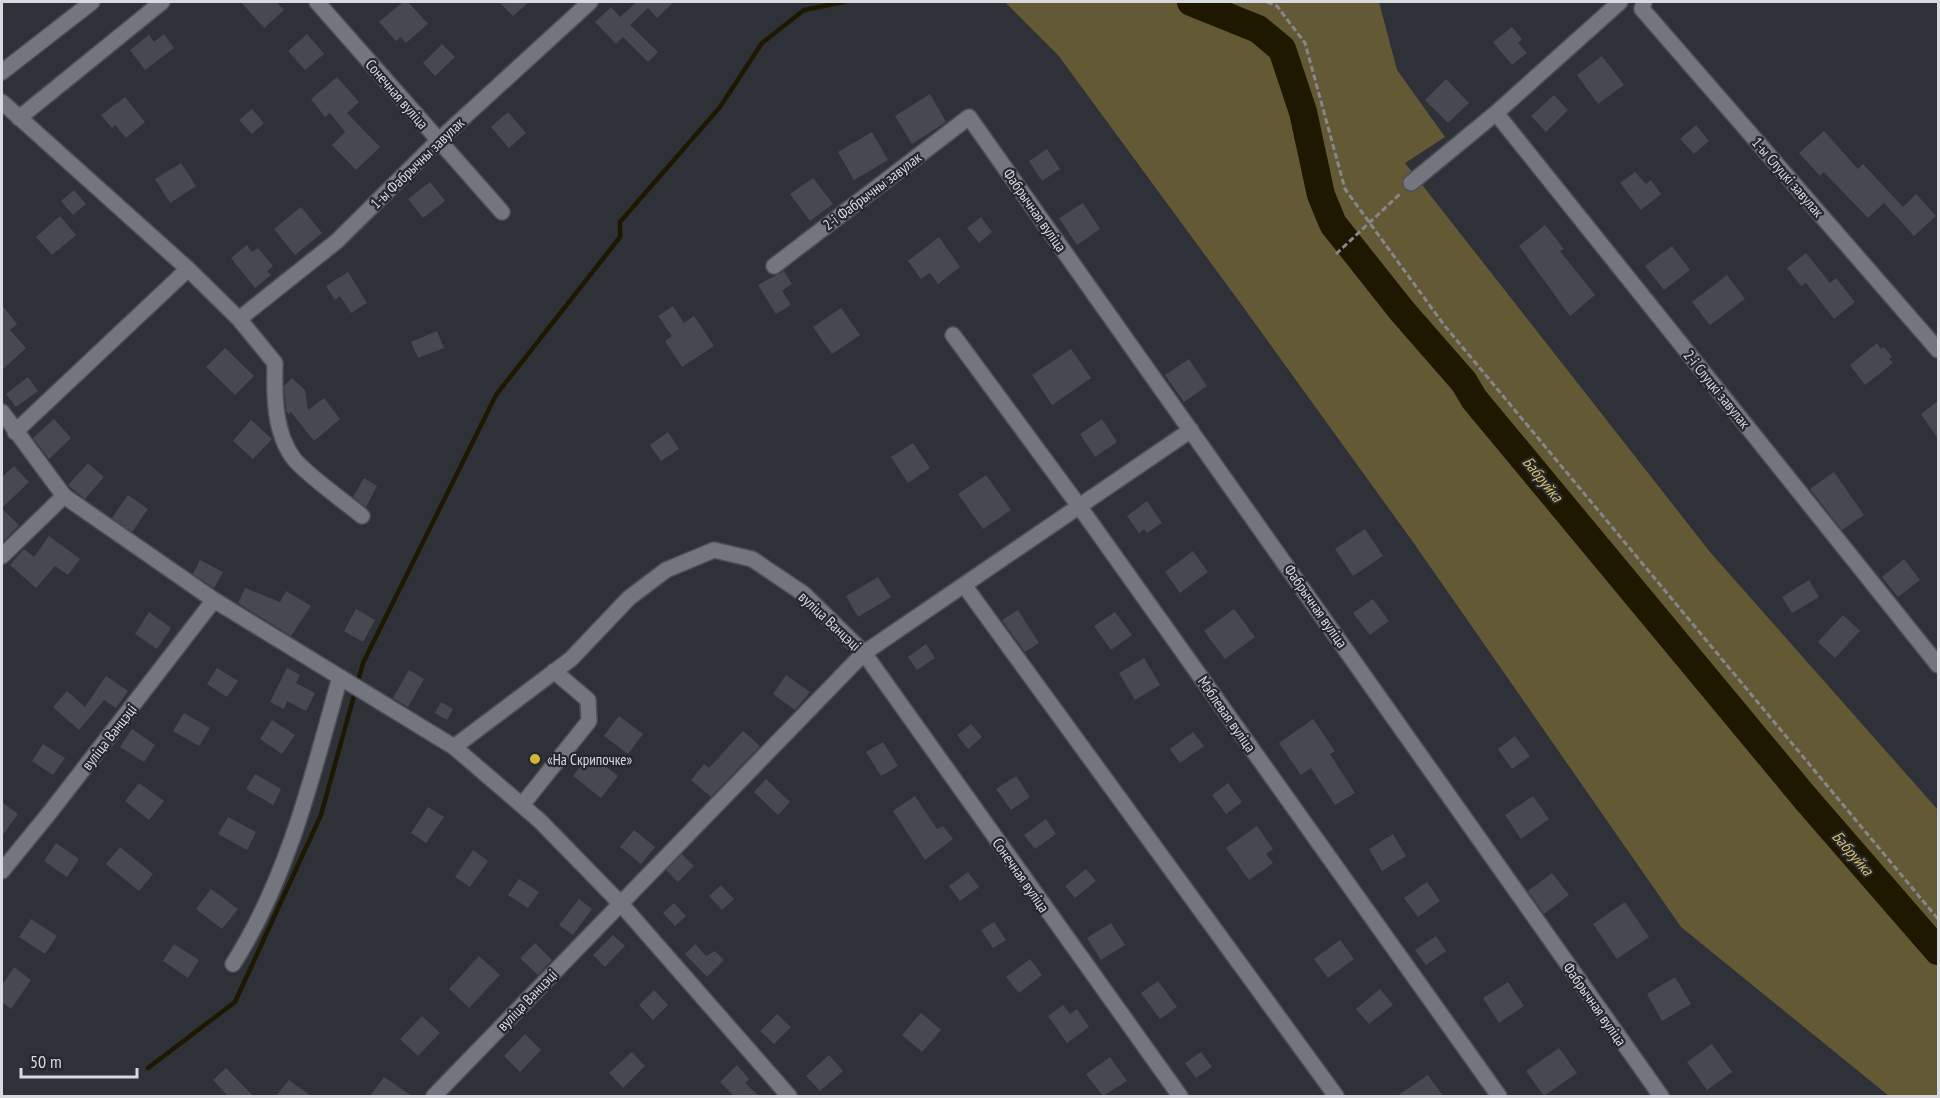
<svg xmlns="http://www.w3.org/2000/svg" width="1940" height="1098" font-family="'PT Sans Narrow',sans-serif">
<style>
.green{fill:#635a35}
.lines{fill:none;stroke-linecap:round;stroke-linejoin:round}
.stream{stroke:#1e1800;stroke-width:4.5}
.river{stroke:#1e1800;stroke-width:28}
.building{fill:#474951}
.minor-casing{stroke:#4d4f55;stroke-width:18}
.path{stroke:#85878d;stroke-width:3;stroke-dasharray:6 3;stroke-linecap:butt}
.minor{stroke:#74767f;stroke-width:15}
.poi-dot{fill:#d1b736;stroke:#25272e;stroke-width:2}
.labels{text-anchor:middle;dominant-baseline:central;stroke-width:4.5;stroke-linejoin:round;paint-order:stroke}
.street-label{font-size:15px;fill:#d8dadf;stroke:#25272e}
.poi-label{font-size:15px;fill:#d8dadf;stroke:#25272e;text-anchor:start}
.water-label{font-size:16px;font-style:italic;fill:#d4c167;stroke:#25272e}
</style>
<rect width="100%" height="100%" fill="#2f3138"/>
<path class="green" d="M 1005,2 L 1379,2 L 1397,70 L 1445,137 L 1405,163 L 1710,552 L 1938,810 L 1938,1096 L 1889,1096 L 1681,927 L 1413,542 L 1241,304 L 1058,55 Z"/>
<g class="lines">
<path class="stream" d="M 148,1068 L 235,1002 L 321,815 L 363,663 L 496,395 L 620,237 L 620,222 L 720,107 L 762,43 L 804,10 L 844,2"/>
<path class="river" d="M 1191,2 L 1258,29 L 1282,49 L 1303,112 L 1321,195 L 1333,224 L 1402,311 L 1464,382 L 1474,399 L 1806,799 L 1938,951"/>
</g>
<path class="building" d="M 241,2 L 276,2 L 284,10 L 264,28 Z
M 403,2 L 408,2 L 428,24 L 406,43 L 401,37 L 396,41 L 379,22 Z
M 499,2 L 529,2 L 513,16 Z
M 637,2 L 674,2 L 657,18 L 648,8 L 630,25 L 658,52 L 648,62 L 623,37 L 616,44 L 595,22 L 611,7 L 620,17 Z
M 1512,27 L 1522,39 L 1518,43 L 1527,53 L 1512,65 L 1493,42 Z
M 164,34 L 174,48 L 145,70 L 130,50 L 149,35 L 154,42 Z
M 307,34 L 324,54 L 305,70 L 288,51 Z
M 442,44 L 455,57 L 435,76 L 423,63 Z
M 1602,56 L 1624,85 L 1598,104 L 1577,75 Z
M 337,77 L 359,102 L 347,113 L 380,147 L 356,170 L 332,145 L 345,132 L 330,113 L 325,117 L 311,99 Z
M 1446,79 L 1469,103 L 1448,123 L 1425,100 Z
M 930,94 L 946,122 L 912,144 L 895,116 Z
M 1554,95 L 1568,110 L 1546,132 L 1531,116 Z
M 125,97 L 145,122 L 126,138 L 115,125 L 112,128 L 101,115 Z
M 252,109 L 264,123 L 252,134 L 239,120 Z
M 508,112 L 526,133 L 509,148 L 491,127 Z
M 1696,125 L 1709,141 L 1694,154 L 1680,139 Z
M 1824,131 L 1858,169 L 1863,164 L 1903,207 L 1916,194 L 1936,216 L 1914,236 L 1884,203 L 1868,218 L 1824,172 L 1820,176 L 1799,153 Z
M 872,132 L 888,160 L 854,180 L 838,152 Z
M 1047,149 L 1060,169 L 1042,181 L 1029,161 Z
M 181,163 L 196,186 L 170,203 L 155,179 Z
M 1635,172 L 1646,184 L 1651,180 L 1661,194 L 1641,210 L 1620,183 Z
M 813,178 L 833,204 L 810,221 L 790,194 Z
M 430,182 L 445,201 L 423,218 L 408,199 Z
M 74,190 L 86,204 L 73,215 L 61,201 Z
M 1083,203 L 1100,229 L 1077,245 L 1059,218 Z
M 301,207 L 322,233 L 295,255 L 274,229 Z
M 60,216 L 76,235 L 52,255 L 36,237 Z
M 981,217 L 992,232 L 979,243 L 967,228 Z
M 1545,225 L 1564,249 L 1560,251 L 1595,295 L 1570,316 L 1519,246 Z
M 939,237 L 960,267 L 938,284 L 930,273 L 921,279 L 908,261 Z
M 247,245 L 252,252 L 258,248 L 273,266 L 267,271 L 271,275 L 255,288 L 231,258 Z
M 1672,246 L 1690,270 L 1664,290 L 1645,266 Z
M 1806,253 L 1830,283 L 1836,278 L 1855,302 L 1834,319 L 1806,283 L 1801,286 L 1787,268 Z
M 784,271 L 792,284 L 782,291 L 791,305 L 776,314 L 758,285 Z
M 348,272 L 367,303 L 351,313 L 340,296 L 335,300 L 326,286 Z
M 1727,275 L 1745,299 L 1710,325 L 1692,302 Z
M 2,305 L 17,324 L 10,330 L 26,348 L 2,370 Z
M 673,306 L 684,323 L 694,316 L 714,346 L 682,367 L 665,341 L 672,336 L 658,316 Z
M 841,308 L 860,335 L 832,354 L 813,327 Z
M 437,331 L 444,348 L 418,358 L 411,342 Z
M 1877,343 L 1881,349 L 1884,347 L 1892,357 L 1889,359 L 1893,363 L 1865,385 L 1850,365 Z
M 225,348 L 254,376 L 235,395 L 206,367 Z
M 1071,349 L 1091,378 L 1052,405 L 1032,375 Z
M 1189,359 L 1207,386 L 1184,402 L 1165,375 Z
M 28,377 L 38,391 L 16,407 L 6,394 Z
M 292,378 L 305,390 L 308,410 L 324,398 L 340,419 L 314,441 L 291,412 L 289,414 L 286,411 L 284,386 Z
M 1938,401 L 1938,439 L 1921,414 Z
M 54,419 L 71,438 L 49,459 L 33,438 Z
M 1102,419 L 1117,442 L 1095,457 L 1080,434 Z
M 251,420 L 272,439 L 253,459 L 233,441 Z
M 668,432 L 679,449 L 661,461 L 650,445 Z
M 913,443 L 930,468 L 908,483 L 891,457 Z
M 88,463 L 104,477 L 85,499 L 68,485 Z
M 14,466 L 29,482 L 2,508 L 2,477 Z
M 1834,472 L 1864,515 L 1842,530 L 1810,489 Z
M 986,475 L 1011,510 L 983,529 L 958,494 Z
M 364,478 L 377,486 L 366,507 L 353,497 Z
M 128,495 L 148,509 L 132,532 L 112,518 Z
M 1147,501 L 1162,523 L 1147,533 L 1144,529 L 1139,533 L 1127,516 Z
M 2,509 L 19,525 L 2,543 Z
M 1365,529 L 1383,556 L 1353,576 L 1335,549 Z
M 49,536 L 80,559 L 68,575 L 55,566 L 36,588 L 10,565 L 24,549 L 34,557 Z
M 1193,551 L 1208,572 L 1180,593 L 1165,572 Z
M 1904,559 L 1920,580 L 1898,597 L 1882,577 Z
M 200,560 L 223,572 L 214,588 L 193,574 Z
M 878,577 L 891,597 L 858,617 L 846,596 Z
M 1809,580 L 1819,597 L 1792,613 L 1782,597 Z
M 245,588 L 280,602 L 286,591 L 311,606 L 291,636 L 238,603 Z
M 1373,599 L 1389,621 L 1370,635 L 1353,613 Z
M 356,609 L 375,620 L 363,642 L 344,631 Z
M 1234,609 L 1255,637 L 1225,659 L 1204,631 Z
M 1018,610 L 1039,643 L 1025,652 L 1002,620 Z
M 149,612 L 171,628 L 157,649 L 135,634 Z
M 1115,612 L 1132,635 L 1111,650 L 1094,626 Z
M 1843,615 L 1860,631 L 1835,658 L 1818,642 Z
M 926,644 L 935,658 L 917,670 L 908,657 Z
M 1144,658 L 1160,685 L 1135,700 L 1119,673 Z
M 217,668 L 238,681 L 227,697 L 207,684 Z
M 287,668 L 300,675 L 296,683 L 315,693 L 306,711 L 287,701 L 284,709 L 270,702 Z
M 409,670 L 424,679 L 408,707 L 393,698 Z
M 786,675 L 810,692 L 795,710 L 773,694 Z
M 106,676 L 128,691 L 116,708 L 104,700 L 79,730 L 53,707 L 67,691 L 85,707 Z
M 441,702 L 453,709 L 447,720 L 435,713 Z
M 184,713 L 210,728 L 199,746 L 173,731 Z
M 619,716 L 643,734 L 628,754 L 604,736 Z
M 1313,719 L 1335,751 L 1330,754 L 1355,793 L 1335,805 L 1311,768 L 1301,775 L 1279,743 Z
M 272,720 L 295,735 L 282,754 L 260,739 Z
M 971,724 L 982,737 L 968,749 L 957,735 Z
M 132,729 L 155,745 L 144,762 L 120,747 Z
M 743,731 L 760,746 L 711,797 L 691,780 L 704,764 L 709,768 Z
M 1193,732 L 1204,746 L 1180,763 L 1170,749 Z
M 1515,736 L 1530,756 L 1512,769 L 1498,749 Z
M 883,742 L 898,766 L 881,776 L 866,752 Z
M 43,744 L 65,758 L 53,775 L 32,761 Z
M 590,754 L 618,776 L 601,798 L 573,776 Z
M 255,774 L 281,789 L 273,805 L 246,789 Z
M 1016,776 L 1030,797 L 1011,810 L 996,789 Z
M 766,779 L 790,802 L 778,815 L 754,792 Z
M 139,783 L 164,801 L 149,820 L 125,801 Z
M 1228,783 L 1242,802 L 1226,814 L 1212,795 Z
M 915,796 L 937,829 L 943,826 L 953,839 L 925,860 L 893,811 Z
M 1533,796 L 1549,819 L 1521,839 L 1505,815 Z
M 2,802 L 18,814 L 2,836 Z
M 428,807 L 444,817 L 426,843 L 411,833 Z
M 228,817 L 256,832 L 247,850 L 218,834 Z
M 1046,819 L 1056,834 L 1035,849 L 1024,835 Z
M 1257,826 L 1273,849 L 1266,854 L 1273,863 L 1249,880 L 1226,848 Z
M 634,830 L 655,847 L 641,864 L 620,847 Z
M 1393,834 L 1406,856 L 1382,871 L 1369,849 Z
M 56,843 L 79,859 L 67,877 L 44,861 Z
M 120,847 L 153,874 L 139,891 L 106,864 Z
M 473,850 L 488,861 L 470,887 L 455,877 Z
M 682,854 L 694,866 L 678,882 L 666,870 Z
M 1086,869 L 1096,881 L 1075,898 L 1065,886 Z
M 968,872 L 979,887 L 960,901 L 949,886 Z
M 1552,873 L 1569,895 L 1544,914 L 1528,891 Z
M 519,879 L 539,892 L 528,908 L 508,895 Z
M 1427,882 L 1440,901 L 1418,917 L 1404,898 Z
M 721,885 L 734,899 L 722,910 L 709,896 Z
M 211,889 L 238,909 L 222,929 L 196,909 Z
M 579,899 L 592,909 L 573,935 L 559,925 Z
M 1625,902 L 1649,937 L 1617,959 L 1593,924 Z
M 674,903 L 686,916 L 675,926 L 663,913 Z
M 31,919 L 57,936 L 45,954 L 19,937 Z
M 994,922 L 1006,940 L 993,948 L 981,930 Z
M 1111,923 L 1125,945 L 1101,960 L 1087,938 Z
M 613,935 L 625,946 L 605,967 L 593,955 Z
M 1436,936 L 1446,951 L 1426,965 L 1415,950 Z
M 1340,940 L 1354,959 L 1328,978 L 1314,959 Z
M 535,943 L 552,960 L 538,975 L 520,958 Z
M 174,944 L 199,960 L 188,978 L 163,961 Z
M 695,944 L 706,956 L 715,951 L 724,960 L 707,977 L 685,954 Z
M 479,956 L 500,975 L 469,1008 L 449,989 Z
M 1030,959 L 1042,975 L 1019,993 L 1006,977 Z
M 14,967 L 31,980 L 11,1009 L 2,1002 L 2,985 Z
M 1675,977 L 1691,1004 L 1662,1021 L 1647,994 Z
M 1158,981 L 1177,1007 L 1160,1019 L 1141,993 Z
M 1508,982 L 1524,1006 L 1499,1023 L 1483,998 Z
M 1380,989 L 1393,1005 L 1369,1024 L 1356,1009 Z
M 654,990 L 668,1005 L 653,1020 L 639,1005 Z
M 1063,1005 L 1070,1014 L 1077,1009 L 1089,1027 L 1067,1043 L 1048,1016 Z
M 921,1013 L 941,1030 L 922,1052 L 902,1035 Z
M 777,1014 L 791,1027 L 774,1044 L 760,1031 Z
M 422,1016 L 440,1033 L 418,1056 L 400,1039 Z
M 525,1034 L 541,1050 L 520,1072 L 504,1056 Z
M 1712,1044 L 1732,1072 L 1707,1090 L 1687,1062 Z
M 1559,1048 L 1577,1073 L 1544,1096 L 1526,1071 Z
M 632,1052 L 645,1066 L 623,1088 L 609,1073 Z
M 1201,1052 L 1212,1067 L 1196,1078 L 1185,1063 Z
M 829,1055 L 843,1071 L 820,1091 L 806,1076 Z
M 1110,1057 L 1127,1081 L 1103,1096 L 1086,1074 Z
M 737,1065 L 749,1079 L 745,1083 L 759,1096 L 734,1096 L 720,1082 Z
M 226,1068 L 253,1096 L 228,1096 L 213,1080 Z
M 1428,1075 L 1443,1096 L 1397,1096 Z
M 384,1077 L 412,1096 L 370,1096 Z
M 289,1080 L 311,1096 L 276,1096 Z"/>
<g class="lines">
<defs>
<path id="minor" d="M 317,2 L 502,212
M 1644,2 L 1642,9 L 1938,350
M 2,72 L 92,2
M 2,102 L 188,269 L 239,319
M 1496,113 L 1938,665
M 19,118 L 162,2
M 1411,183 L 1496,113 L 1620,2
M 774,266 L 969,117 L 1661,1096
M 953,335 L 1079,506 L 1499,1096
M 2,412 L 64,496 L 214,600 L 454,747 L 540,821 L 621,904 L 789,1096
M 15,432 L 188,269
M 362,516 C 345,502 306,474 294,459 C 274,433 274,394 275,363 L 239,319 L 337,241 L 438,141 L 590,2
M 2,556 L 64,496
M 964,585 L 1336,1096
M 454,747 L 571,659 L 629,598 L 666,570 L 714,550 L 752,559 L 804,594 L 864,653 L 1180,1096
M 522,805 L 589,721 L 588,700 L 554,671
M 2,871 L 51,811 L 214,600
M 233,964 C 288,878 313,774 340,677
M 434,1096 L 864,653 L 1191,430"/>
</defs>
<use href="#minor" class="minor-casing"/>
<path class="path" d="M 1267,2 L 1277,6 L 1305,43 L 1345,189 L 1444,325 L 1938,919
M 1336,254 L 1401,193"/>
<use href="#minor" class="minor"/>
</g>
<circle class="poi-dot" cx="535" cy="759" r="6"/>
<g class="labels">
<g class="street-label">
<text transform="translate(397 94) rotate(49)">Сонечная вуліца</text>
<text transform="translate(417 163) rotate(-44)">1-ы Фабрычны завулак</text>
<text transform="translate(1788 177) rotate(49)">1-ы Слуцкі завулак</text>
<text transform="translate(872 191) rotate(-37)">2-і Фабрычны завулак</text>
<text transform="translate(1035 210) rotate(55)">Фабрычная вуліца</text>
<text transform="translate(1717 389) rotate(51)">2-і Слуцкі завулак</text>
<text transform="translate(1316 606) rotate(55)">Фабрычная вуліца</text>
<text transform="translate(830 621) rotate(43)">вуліца Ванцэці</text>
<text transform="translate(1227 714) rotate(55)">Мэблевая вуліца</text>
<text transform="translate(109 737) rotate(-52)">вуліца Ванцэці</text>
<text transform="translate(1021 875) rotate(55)">Сонечная вуліца</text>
<text transform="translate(527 1000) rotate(-46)">вуліца Ванцэці</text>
<text transform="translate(1595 1004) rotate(55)">Фабрычная вуліца</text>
</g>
<g class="poi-label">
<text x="547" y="759">«На Скрипочке»</text>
</g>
<g class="water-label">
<text transform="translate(1543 479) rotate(51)">Бабруйка</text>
<text transform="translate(1853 853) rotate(49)">Бабруйка</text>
</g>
</g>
<rect width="1940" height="1098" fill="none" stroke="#d8dadf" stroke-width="6"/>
<path d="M21 1068v9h116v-9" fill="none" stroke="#d8dadf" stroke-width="3"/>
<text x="30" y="1068" font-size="18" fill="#d8dadf" stroke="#25272e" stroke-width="4.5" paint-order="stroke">50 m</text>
</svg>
